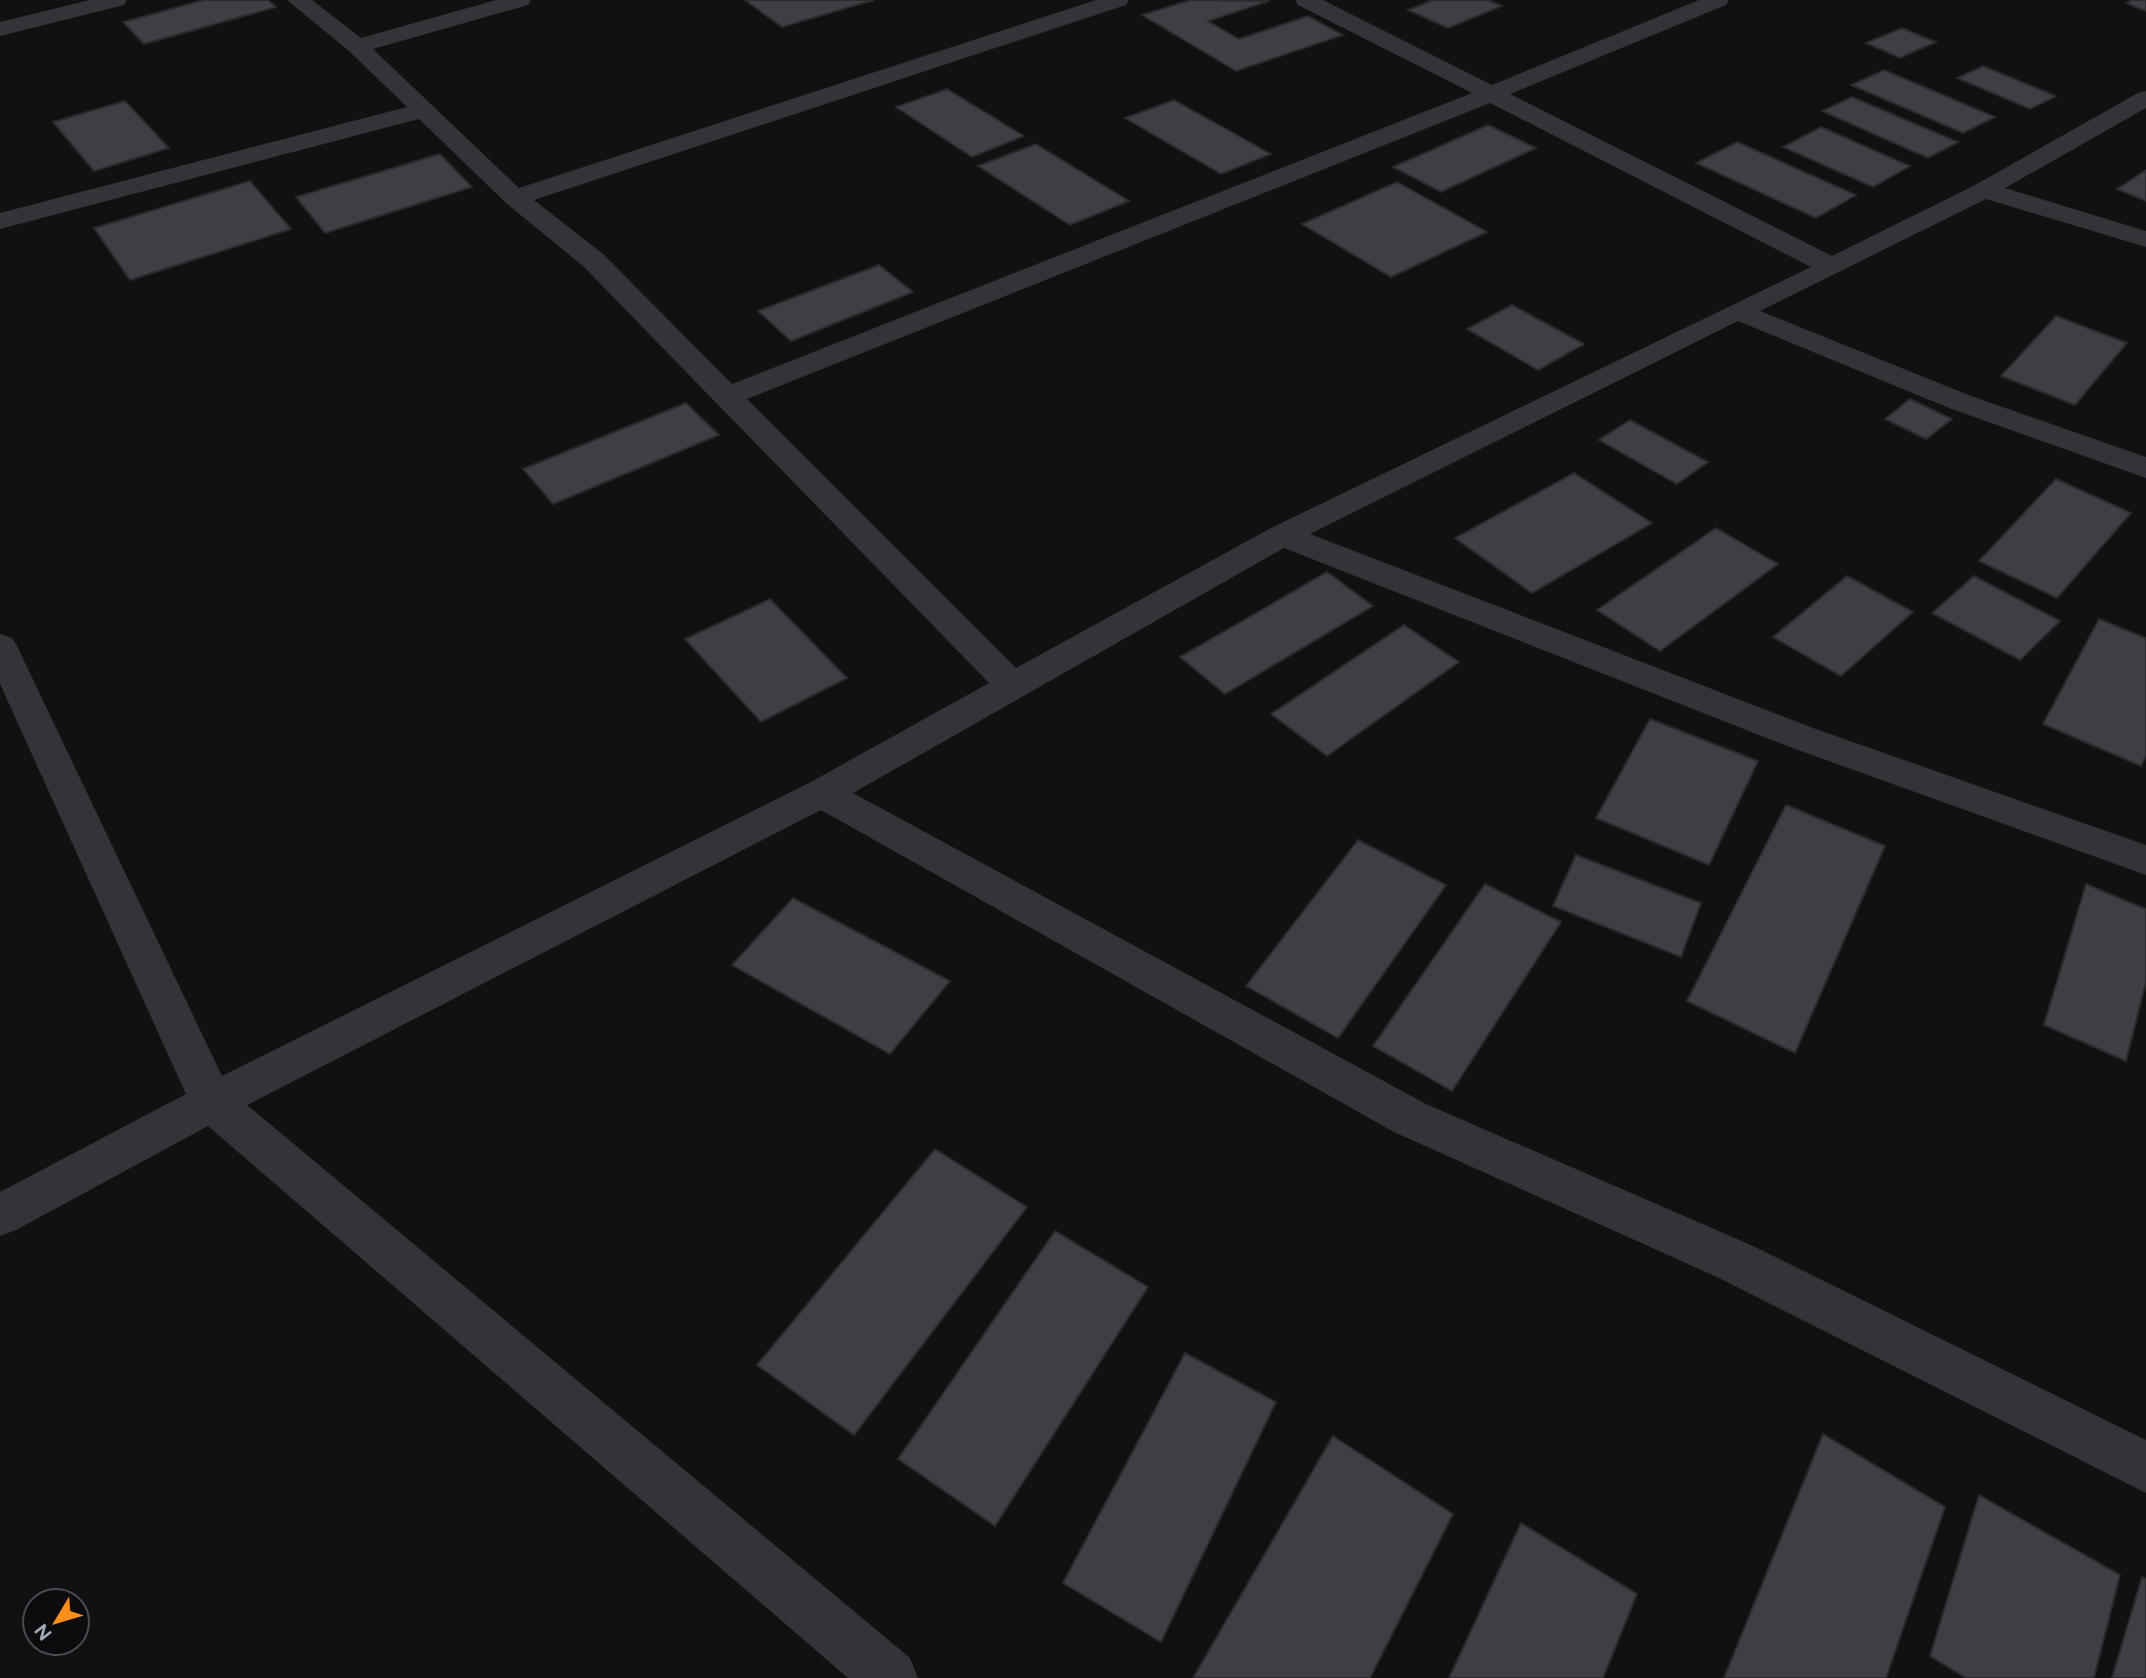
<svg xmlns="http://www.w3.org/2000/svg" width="2146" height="1678" font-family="Figtree,sans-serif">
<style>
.building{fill:#3d3f43;stroke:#2b2b2f;stroke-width:2}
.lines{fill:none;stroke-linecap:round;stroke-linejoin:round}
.minor{fill:#323438;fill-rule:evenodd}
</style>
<rect width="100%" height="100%" fill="#111113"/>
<path class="building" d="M 204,0 L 268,0 L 276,7 L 144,44 L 123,22 Z
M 745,0 L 874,0 L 782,27 Z
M 1191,0 L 1269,1 L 1208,21 L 1239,39 L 1308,16 L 1343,35 L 1236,71 L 1142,15 Z
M 1433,0 L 1488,0 L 1502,6 L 1448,28 L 1408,10 Z
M 2132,0 L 2146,0 L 2146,11 L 2126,3 Z
M 1902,28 L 1936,42 L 1900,58 L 1866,43 Z
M 1983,66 L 2056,96 L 2030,109 L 1957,78 Z
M 1884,70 L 1995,117 L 1963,133 L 1851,85 Z
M 947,89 L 1024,136 L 972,157 L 896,107 Z
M 1852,97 L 1958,142 L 1928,158 L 1822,111 Z
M 1174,100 L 1271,154 L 1221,174 L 1125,118 Z
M 125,101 L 169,148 L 94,171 L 53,122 Z
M 1488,125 L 1536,148 L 1441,192 L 1393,167 Z
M 1821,127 L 1910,166 L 1873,187 L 1783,147 Z
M 1737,142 L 1856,195 L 1816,218 L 1696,163 Z
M 1036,144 L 1129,201 L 1070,225 L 978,166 Z
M 440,154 L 472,187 L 325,233 L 296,197 Z
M 2146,170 L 2146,201 L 2117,189 Z
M 250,181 L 291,229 L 130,280 L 94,228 Z
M 1397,182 L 1487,232 L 1391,277 L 1302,224 Z
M 879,265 L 913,292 L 791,341 L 758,311 Z
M 1512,305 L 1584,344 L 1538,370 L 1467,329 Z
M 2056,316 L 2127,343 L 2075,405 L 2001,376 Z
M 1910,399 L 1952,419 L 1926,439 L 1885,419 Z
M 686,403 L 719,435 L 553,504 L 523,469 Z
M 1630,420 L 1708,462 L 1677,484 L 1599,440 Z
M 1574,473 L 1652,523 L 1532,593 L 1455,538 Z
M 2056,479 L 2131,513 L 2057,598 L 1979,561 Z
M 1716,528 L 1778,564 L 1660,651 L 1597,610 Z
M 1327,572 L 1373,606 L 1225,694 L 1180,657 Z
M 1847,576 L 1913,612 L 1841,676 L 1773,637 Z
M 1974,576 L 2060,621 L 2020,660 L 1932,613 Z
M 770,599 L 847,678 L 761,722 L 685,639 Z
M 2099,619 L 2146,638 L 2146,755 L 2141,766 L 2043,724 Z
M 1404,625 L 1459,662 L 1327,756 L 1271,714 Z
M 1650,719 L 1758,761 L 1709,865 L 1596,818 Z
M 1786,805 L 1885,846 L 1795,1053 L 1687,1001 Z
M 1358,840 L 1446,885 L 1338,1038 L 1246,986 Z
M 1576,855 L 1701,903 L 1681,957 L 1553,906 Z
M 1485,884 L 1561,922 L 1452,1091 L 1373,1046 Z
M 2086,884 L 2146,909 L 2146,982 L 2126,1061 L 2044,1025 Z
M 793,898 L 950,981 L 890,1054 L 732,965 Z
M 935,1149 L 1027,1207 L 854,1435 L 757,1365 Z
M 1055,1231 L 1148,1287 L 995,1526 L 898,1459 Z
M 1185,1353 L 1276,1402 L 1161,1642 L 1063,1583 Z
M 1823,1434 L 1945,1507 L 1886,1678 L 1724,1678 Z
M 1333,1436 L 1453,1514 L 1370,1678 L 1193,1678 Z
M 1979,1495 L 2120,1575 L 2094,1678 L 1966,1678 L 1930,1656 Z
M 1521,1523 L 1637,1594 L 1603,1678 L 1449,1678 Z
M 2142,1577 L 2146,1579 L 2146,1678 L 2112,1678 Z"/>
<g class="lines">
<path class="minor" d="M 90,0 L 127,0 L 124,5 L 0,36 L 0,22 Z
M 287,0 L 312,0 L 361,38 L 496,0 L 531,0 L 528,5 L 373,49 L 519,188 L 1096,0 L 1129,0 L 1126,5 L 534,200 L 603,254 L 732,384 L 1472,93 L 1298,5 L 1295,0 L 1323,0 L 1492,85 L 1699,0 L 1729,0 L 1726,5 L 1510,94 L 1832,256 L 1975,185 L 2138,93 L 2146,91 L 2146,108 L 2005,188 L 2146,231 L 2146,247 L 1986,199 L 1760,311 L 1971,396 L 2146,457 L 2146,478 L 1949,408 L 1738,321 L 1310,534 L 1813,728 L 2146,845 L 2146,875 L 1787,746 L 1284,548 L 853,793 L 1426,1104 L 1751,1245 L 2146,1440 L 2146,1493 L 1717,1277 L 1394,1132 L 821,810 L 247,1105 L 910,1658 L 918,1678 L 848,1678 L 208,1126 L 16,1230 L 0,1236 L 0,1192 L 186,1094 L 0,684 L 0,634 L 12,638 L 17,646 L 222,1076 L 809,783 L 989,683 L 583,266 L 506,203 L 419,119 L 0,229 L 0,213 L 407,107 L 349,51 ZM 1490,103 L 1811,267 L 1271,528 L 1016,668 L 747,399 Z"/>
</g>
<g transform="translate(56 1622) rotate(232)"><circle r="33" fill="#0c0c0e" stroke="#484b51" stroke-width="2"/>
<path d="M0-5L12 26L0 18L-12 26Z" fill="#ff8e1c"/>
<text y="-10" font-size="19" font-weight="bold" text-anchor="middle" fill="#a1aab5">N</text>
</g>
</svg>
